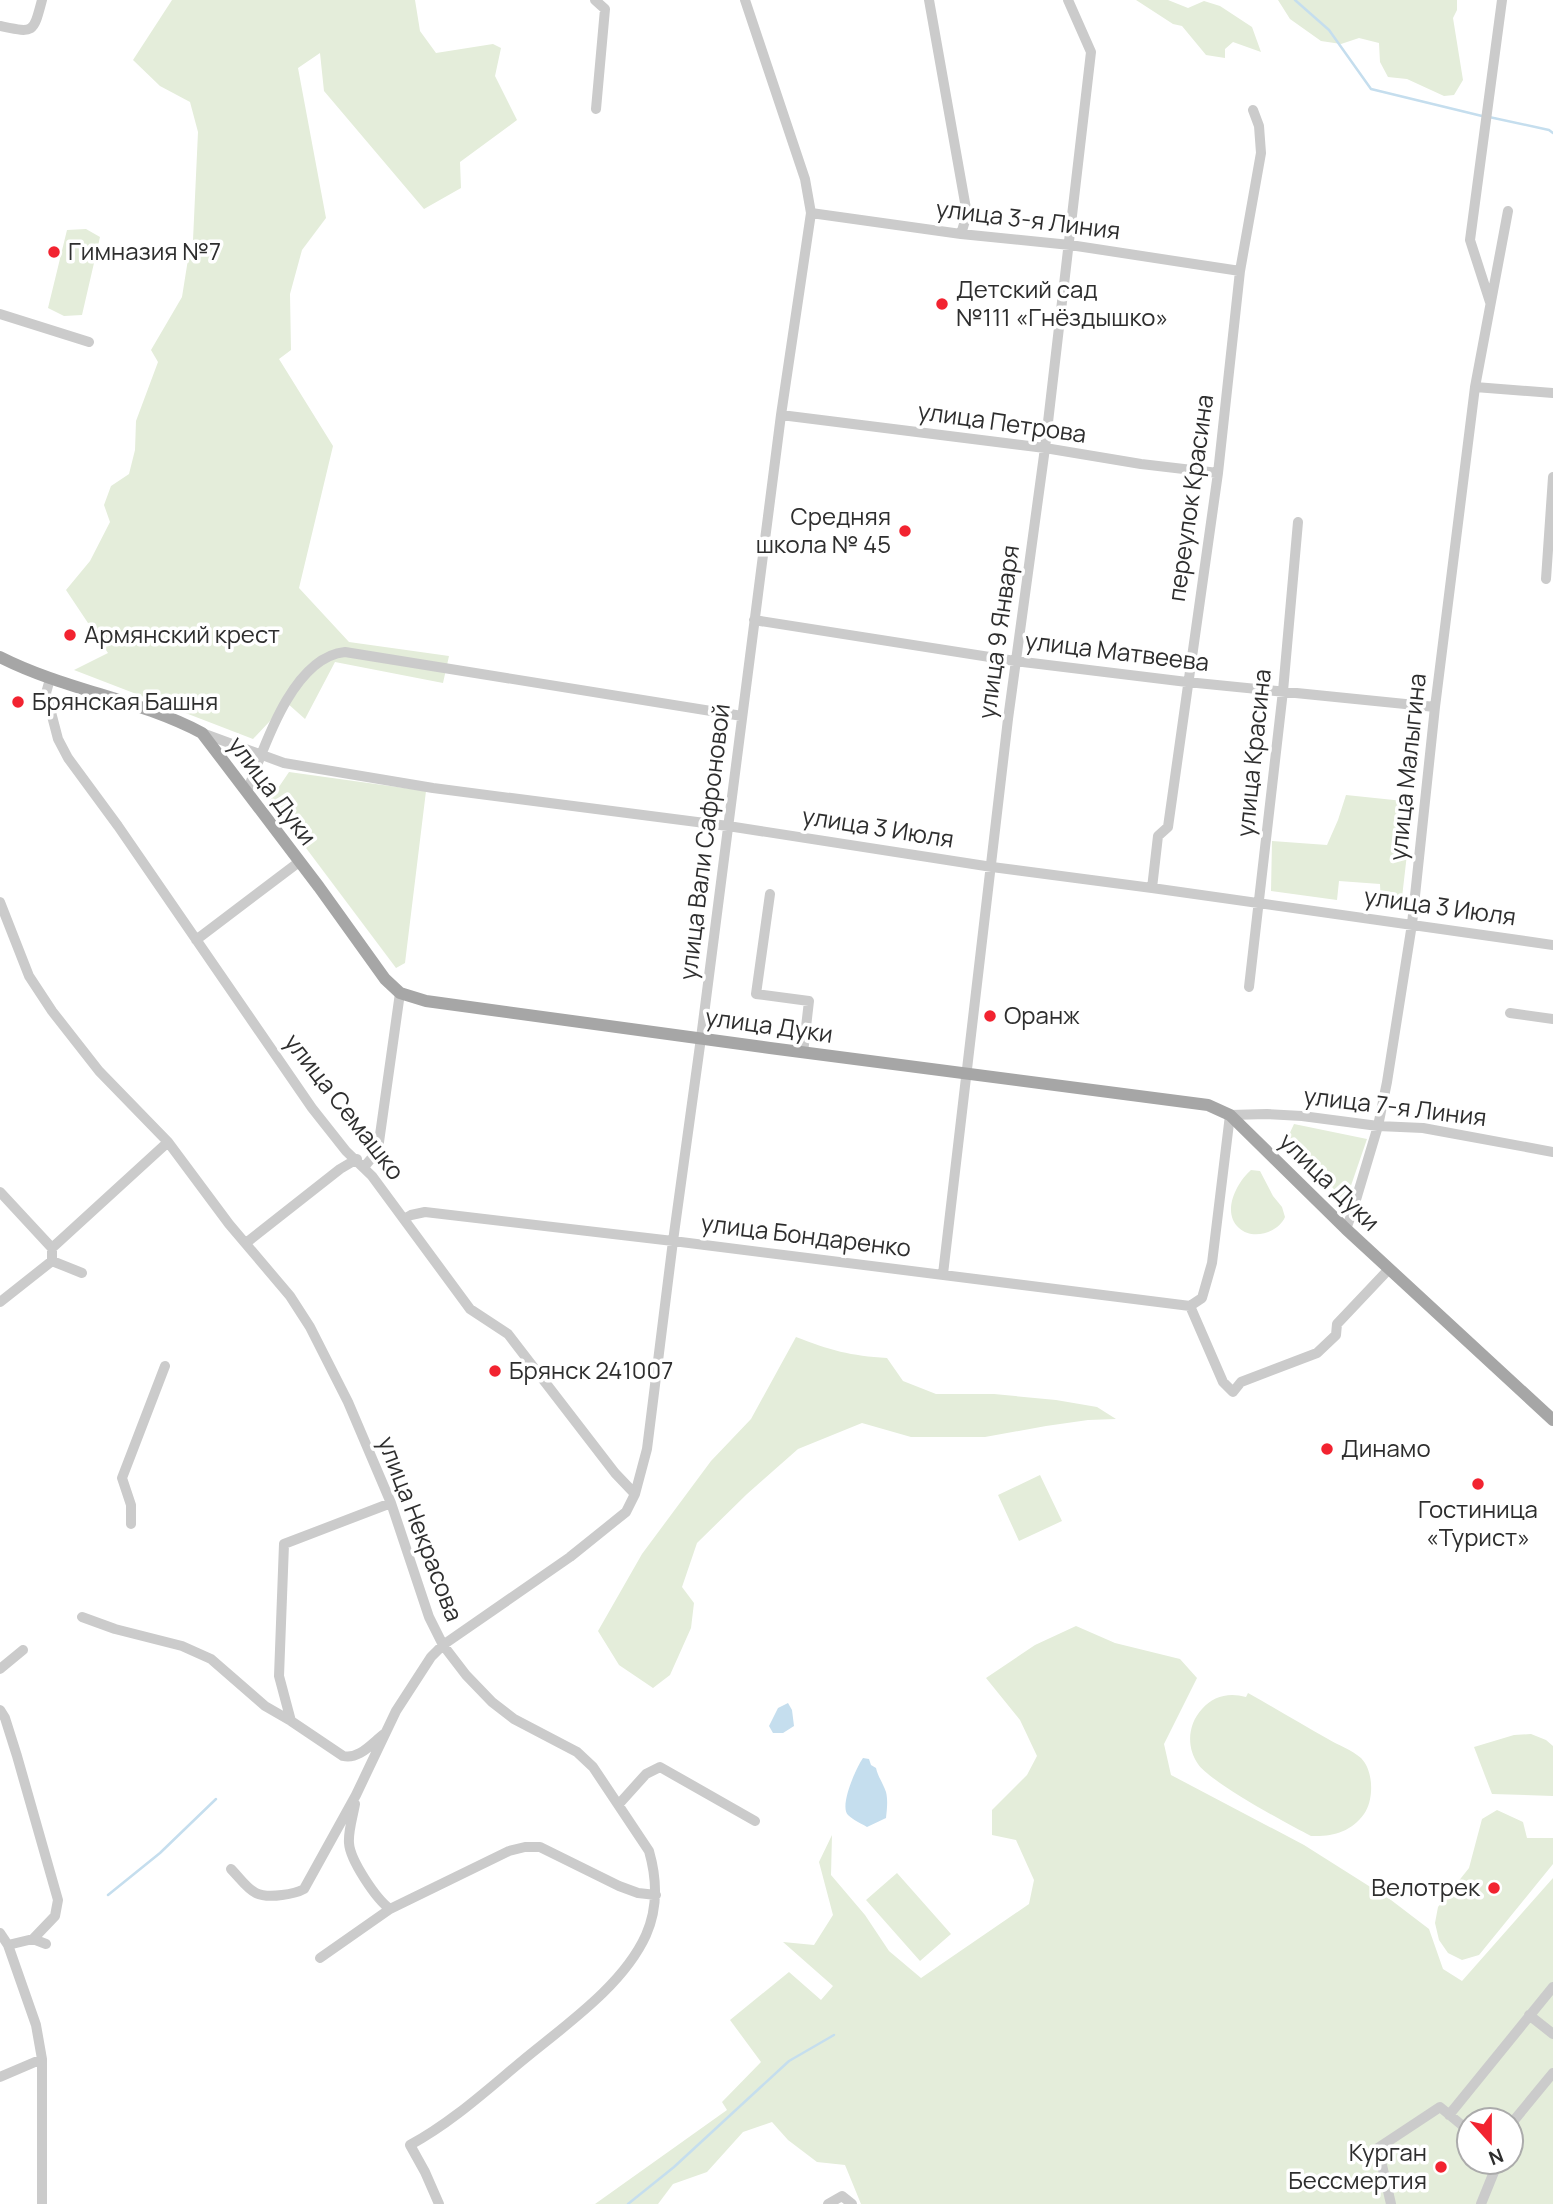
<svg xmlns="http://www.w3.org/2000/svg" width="1553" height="2204" viewBox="0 0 1553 2204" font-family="Manrope,sans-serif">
  <rect width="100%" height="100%" fill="#fff"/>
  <!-- green -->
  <path fill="#e4edda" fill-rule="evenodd" d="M172,0H415L420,31L436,53L493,44L501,48L495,76L517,120L460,162L461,188L424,209L324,91L320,53L298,68L326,218L302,250L290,294L291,350L279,359L333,446L299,588L349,642L449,656L443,683L335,662L305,719L287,703L253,739L74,670L108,653L66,590L90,561L110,522L104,505L111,486L129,474L135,450L136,421L158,362L151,350L182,297L189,253L193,240L198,132L190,102L160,86L133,60Z
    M1136,0H1168L1188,8L1204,1L1220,6L1252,27L1261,52L1233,42L1225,49V58L1206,55L1182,26L1173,24Z
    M1278,0H1457V10L1453,18L1463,80L1454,95L1444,96L1407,79L1388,77L1380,62L1379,43L1359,38L1341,44L1321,41L1290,19Z
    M86,229L100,237L82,315L64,316L48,308L67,230Z
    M289,772L426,791L405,963L396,968L270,800Z
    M1346,795L1413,802L1401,906L1381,905L1380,884L1339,881L1337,900L1271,891L1272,841L1327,845L1338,820Z
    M1294,1124L1367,1139L1345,1203L1324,1177L1287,1139Z
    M1251,1170L1260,1171L1273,1196L1282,1207L1285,1217C1279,1232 1253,1241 1239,1228C1221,1212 1237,1182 1251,1170Z
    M796,1337C829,1350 851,1356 887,1358L903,1381L936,1394H994L1056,1400L1097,1407L1116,1419L1088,1420L1046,1426L985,1437H911L862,1423L798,1449L747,1494L697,1543L682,1587L694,1603L691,1628L670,1675L653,1688L619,1665L598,1631L642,1554L711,1461L751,1419Z
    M1040,1475L1062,1521L1019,1541L998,1495Z
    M1076,1626L1115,1643L1180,1659L1197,1678L1164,1744L1171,1775L1304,1845L1391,1900L1429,1929L1443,1969L1462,1981L1553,1878V2204H861L845,2165L817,2162L788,2140L772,2122L743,2132L707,2172L673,2184L658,2204H595L727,2110L722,2102L761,2062L730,2020L789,1972L821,2000L833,1986L783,1942L814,1945L833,1915L819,1862L832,1835L831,1875L865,1915L889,1951L921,1978L1029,1904L1034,1880L1016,1840L992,1835V1810L1027,1775L1037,1756L1020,1720L986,1678L1035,1645ZM1469,2120H1511V2162H1469Z
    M1248,1693C1275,1708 1301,1724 1328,1739C1338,1745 1352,1750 1361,1758C1374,1771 1374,1800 1364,1814C1351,1832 1332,1837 1311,1836C1289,1825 1210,1782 1198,1764C1186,1747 1188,1724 1202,1709C1213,1696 1229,1692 1246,1697Z
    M1531,1734L1546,1740L1553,1746V1796L1492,1794L1474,1747L1514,1735Z
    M1497,1810L1523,1822L1527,1838H1553V1864L1479,1955L1462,1960L1448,1953L1439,1940L1435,1923L1438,1907L1469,1868L1482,1819Z
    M897,1873L951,1934L920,1961L866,1900Z"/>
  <!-- water -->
  <path fill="#c5deee" d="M788,1703L792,1710L794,1726L783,1733H773L769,1726L778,1708Z
    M863,1758L869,1759L871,1765L876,1768C878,1777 883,1783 886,1792C888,1800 887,1809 886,1818L867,1827C862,1824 853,1820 848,1815C839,1806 856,1768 863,1758Z"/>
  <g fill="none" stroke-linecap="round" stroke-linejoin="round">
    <!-- stream -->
    <path stroke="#c5deee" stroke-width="2.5" d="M1295,0L1329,30L1371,89L1482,116
      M1489,117L1549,130L1553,133
      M108,1895L160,1853L216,1799
      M628,2204L674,2167L789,2061L834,2035"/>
    <!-- minor -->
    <path stroke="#cbcbcb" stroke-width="10" d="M595,0L605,9L596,109
      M929,0L967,214L961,234
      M0,26C34,33 33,34 42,0
      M811,213L961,234L1070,245L1240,271
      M1490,302L1470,240L1502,0
      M0,314L89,342
      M1475,387L1553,393
      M781,415L1045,448L1141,464L1218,473
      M1546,579L1553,477
      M754,620L1015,661L1187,682L1435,707
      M50,679L46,693L58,739L68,758L118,826L312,1108L346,1151L372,1176L470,1309L508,1334L615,1473L635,1494
      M202,733L284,763L433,788L728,826L992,867L1152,888L1553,945
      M247,792C263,750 292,657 345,652L742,716
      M1152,888L1158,836L1168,827L1218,473L1240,271L1261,153L1259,126L1253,110
      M770,894L756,994L809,1001L803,1053
      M0,902L29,976L52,1011L99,1071L168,1142L229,1224L290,1296L310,1327L348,1402L391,1503L429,1617L443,1645L466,1675L492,1702L514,1719L577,1752L593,1767L649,1851C657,1879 658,1908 646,1935C623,1986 564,2026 522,2061C487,2090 451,2123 410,2145L425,2172L439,2204
      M196,940L299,862
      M1249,987L1283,691L1298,522
      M1510,1013L1553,1019
      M364,1167L376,1153L379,1142L400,993
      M0,1192L52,1248V1261L82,1273
      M404,1219L411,1215L425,1212L673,1241L1190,1306L1202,1298L1212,1263L1230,1115L1267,1114L1302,1116L1378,1126L1423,1128L1553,1152
      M1346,1229L1352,1213L1378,1126L1387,1082L1412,924L1435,707L1475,387L1508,211
      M246,1243L340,1169L357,1159
      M52,1248L168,1142
      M943,1274L1008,719L1045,448L1091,52L1068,0
      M0,1302L52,1261
      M1190,1306L1223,1382L1233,1392L1241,1382L1317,1353L1336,1335L1337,1324L1389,1269
      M131,1524V1505L122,1478L165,1366
      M82,1617L115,1629L182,1646L211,1659L265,1706L291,1721L343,1756C359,1760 372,1743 384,1734
      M0,1669L23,1650
      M0,1710L5,1718L17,1756L58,1900L55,1916L33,1939
      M291,1721L279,1676L284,1544L391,1503
      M355,1804C353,1816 348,1831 349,1843C350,1860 376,1899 390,1909
      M619,1804L646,1774L660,1767L755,1821
      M231,1869C250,1889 252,1899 282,1895C291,1894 297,1893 304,1889L356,1795L396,1711L431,1657L443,1645L570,1557L626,1512L635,1494L647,1449L673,1241L701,1038L781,415L811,213L805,179L745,0
      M0,1933L8,1945L36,2025L42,2059V2204
      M8,1945L33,1939L46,1944
      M320,1958L390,1909L509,1851L525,1847H540L619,1886L638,1893L656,1895
      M1529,2015L1553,2034
      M0,2077L42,2059
      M1449,2115L1553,1987
      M1511,2124L1553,2073
      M828,2204L842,2196L852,2204
      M1391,2204L1378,2148L1440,2107L1469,2131
      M1481,2204L1498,2162"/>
    <!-- major -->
    <path stroke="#a6a6a6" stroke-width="12" d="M0,657C65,690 138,699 202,733L319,887L385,979L400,993L426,1001L770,1048L1208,1105L1230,1115L1346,1229L1553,1420"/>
  </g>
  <!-- markers -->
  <g fill="#f22330" stroke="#fff" stroke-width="2.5">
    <circle cx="54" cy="252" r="7"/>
    <circle cx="942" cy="304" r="7"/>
    <circle cx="905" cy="531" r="7"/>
    <circle cx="70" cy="635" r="7"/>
    <circle cx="18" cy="702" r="7"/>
    <circle cx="990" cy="1016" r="7"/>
    <circle cx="495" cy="1371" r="7"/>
    <circle cx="1327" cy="1449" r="7"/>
    <circle cx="1478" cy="1484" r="7"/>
    <circle cx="1494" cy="1888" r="7"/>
    <circle cx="1441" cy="2167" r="7"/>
  </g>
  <g text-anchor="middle" stroke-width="7" stroke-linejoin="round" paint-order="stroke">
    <!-- street labels -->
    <g font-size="24" fill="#2e2e2e" stroke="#fff">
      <text transform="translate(1028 220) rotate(7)" y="8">улица 3-я Линия</text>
      <text transform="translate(1002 423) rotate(8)" y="8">улица Петрова</text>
      <text transform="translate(1191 498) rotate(-82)" y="8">переулок Красина</text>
      <text transform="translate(999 632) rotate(-82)" y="8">улица 9 Января</text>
      <text transform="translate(1117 652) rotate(7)" y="8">улица Матвеева</text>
      <text transform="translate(1254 753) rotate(-84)" y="8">улица Красина</text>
      <text transform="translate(1408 767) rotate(-84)" y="8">улица Малыгина</text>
      <text transform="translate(272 791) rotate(53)" y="8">улица Дуки</text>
      <text transform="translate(878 828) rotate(9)" y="8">улица 3 Июля</text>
      <text transform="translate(705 842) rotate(-83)" y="8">улица Вали Сафроновой</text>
      <text transform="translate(1440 907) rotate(8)" y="8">улица 3 Июля</text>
      <text transform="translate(769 1026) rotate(8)" y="8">улица Дуки</text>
      <text transform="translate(344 1107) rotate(52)" y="8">улица Семашко</text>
      <text transform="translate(1395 1107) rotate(7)" y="8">улица 7-я Линия</text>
      <text transform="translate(1329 1182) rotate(44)" y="8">улица Дуки</text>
      <text transform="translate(806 1236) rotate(7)" y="8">улица Бондаренко</text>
      <text transform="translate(420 1529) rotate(69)" y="8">улица Некрасова</text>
    </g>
    <!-- poi labels -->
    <g font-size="24" fill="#2e2e2e" stroke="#fff" text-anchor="start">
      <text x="68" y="260">Гимназия №7</text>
      <text x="956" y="298">Детский сад<tspan x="956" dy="28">№111 «Гнёздышко»</tspan></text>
      <text x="891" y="525" text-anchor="end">Средняя<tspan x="891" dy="28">школа № 45</tspan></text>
      <text x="84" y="643">Армянский крест</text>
      <text x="32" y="710">Брянская Башня</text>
      <text x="1004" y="1024">Оранж</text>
      <text x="509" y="1379">Брянск 241007</text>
      <text x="1341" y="1457">Динамо</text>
      <text x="1478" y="1518" text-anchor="middle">Гостиница<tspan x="1478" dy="28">«Турист»</tspan></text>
      <text x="1480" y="1896" text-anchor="end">Велотрек</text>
      <text x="1427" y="2161" text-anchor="end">Курган<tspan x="1427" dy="28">Бессмертия</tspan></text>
    </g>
  </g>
  <!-- north arrow -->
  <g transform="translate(1490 2141) rotate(159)"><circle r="33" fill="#ffffff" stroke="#ababab" stroke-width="2"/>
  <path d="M0-5L12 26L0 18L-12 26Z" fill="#f22330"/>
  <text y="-10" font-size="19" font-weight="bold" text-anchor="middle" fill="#2e2e2e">N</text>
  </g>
</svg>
